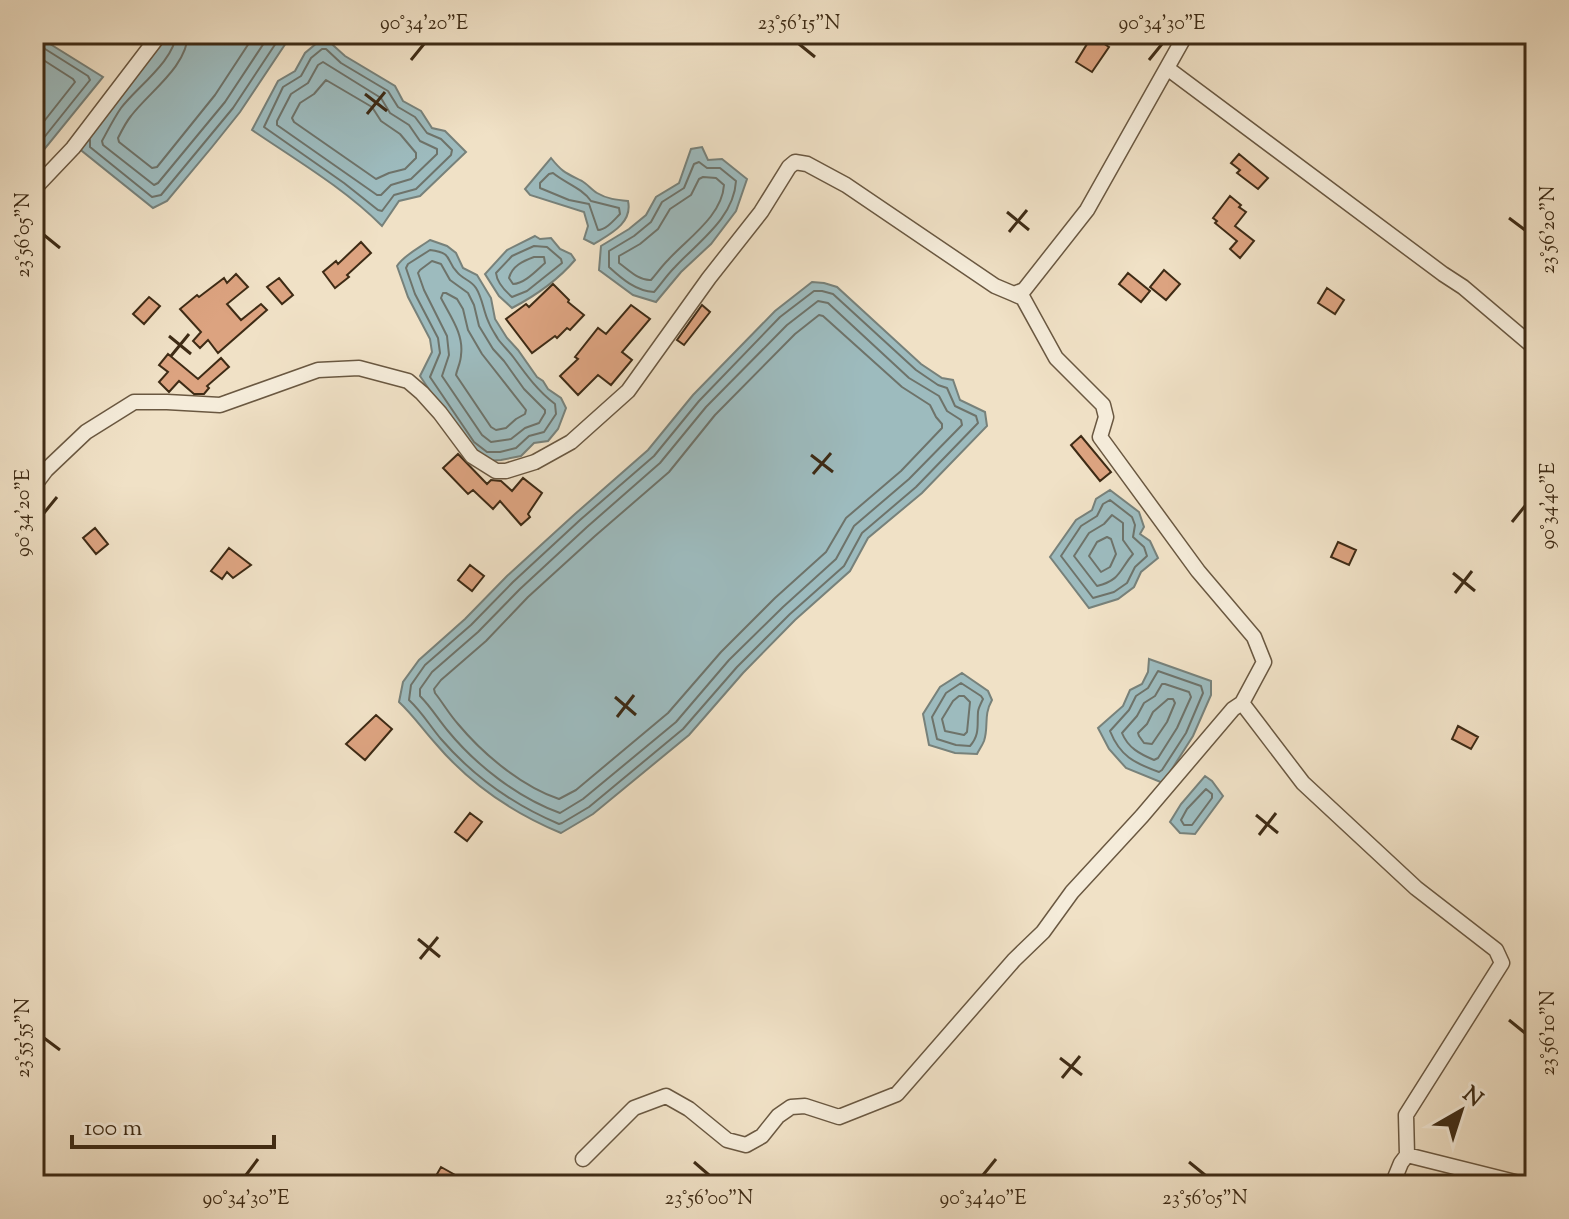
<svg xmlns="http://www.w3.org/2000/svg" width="1569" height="1219" viewBox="0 0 1569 1219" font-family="'Sorts Mill Goudy',serif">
  <rect width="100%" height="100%" fill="#f0e1c6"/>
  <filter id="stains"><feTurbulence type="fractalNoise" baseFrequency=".0025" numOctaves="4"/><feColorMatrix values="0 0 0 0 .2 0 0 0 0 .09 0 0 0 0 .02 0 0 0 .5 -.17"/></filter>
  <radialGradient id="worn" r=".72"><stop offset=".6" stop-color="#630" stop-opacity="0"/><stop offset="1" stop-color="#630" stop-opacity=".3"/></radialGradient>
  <!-- water -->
  <path fill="#9dbbbe" stroke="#77817a" stroke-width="2" d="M34,34L103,77L34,162Z
    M160,34H292L240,112L212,147L167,201L153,208L77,147Z
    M324,37L345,56L395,86L403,101L421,111L432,128L445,131L466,152L420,196L399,201L382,226C344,188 296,160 252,130L278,81L295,71L305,53Z
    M702,147L708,160L722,159L747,179L736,211L711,244L681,272L656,302L633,295L599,270L601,246L629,229L646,215L656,197L679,183L691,149Z
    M551,158C563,173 566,173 582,181C587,184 592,190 597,193C607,199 617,200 628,201C633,223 610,234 594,244L584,239L588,226L584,212L530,195L525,189Z
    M535,236L540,239L551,238L560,249L571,254L575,260C558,280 535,296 512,308L499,296L485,274L507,250Z
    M430,240L447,246L456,253L463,268L477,275L491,298L495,319L507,338L518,350L537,377L543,381L548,389L561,398L566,408L558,429L548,441L534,443L521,456L501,460L485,461L468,448L420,376L432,352L430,339L408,297L397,266C404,255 419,248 430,240Z
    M812,282L824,283L837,287L921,364L942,378L953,380L960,400L985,412L987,426L922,493L868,538L850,571L795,620L743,673L689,735L593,814L561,833C513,813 470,784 436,744C423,730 414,716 399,702L403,682L419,660L465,619L507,576L575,514L648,450L693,395L775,311Z
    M1110,490L1139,512L1144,527L1140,534L1150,541L1158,558L1141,572L1134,587L1118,599L1089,608L1050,557L1076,520L1092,510L1096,499Z
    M1149,659L1211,681V695L1193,736L1163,783L1126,768L1109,749L1098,728L1123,706L1130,690L1142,684L1148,672Z
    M962,673L988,691L992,700C983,716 989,726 984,741C982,746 979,750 977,754L955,753L929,745L923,714L940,687Z
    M1205,776L1212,781L1223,796L1195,834L1180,833L1170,822L1181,804Z"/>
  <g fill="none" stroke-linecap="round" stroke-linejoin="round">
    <!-- shore -->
    <path stroke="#6e736a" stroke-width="2" d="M176,34C175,60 136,88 121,108C114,118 108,130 102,141L103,145L154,185L158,183L225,102L270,34
      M188,34C187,67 149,92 131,116C126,122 122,130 118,138L119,142L152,168L157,167L215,95L255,34
      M34,42L88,76L90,80L34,150
      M322,49H326L341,63L388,91L398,107L415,117L427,133L441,139L452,150L451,155L416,189L394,195L382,211L378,210L344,183L264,127L283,87L301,76L311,58Z
      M34,54L73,79L75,82L34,134
      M323,62L381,98L390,113L409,125L420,141L437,149V154L411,179L391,185L381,195H377L277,125V121L291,94L308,83L318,65Z
      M326,80L372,107L381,121L400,134L416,153V158L405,169L389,173L376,179L294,122L292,118L300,103L314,94Z
      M90,140V147L152,197L161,195L233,108L282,34
      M699,162L707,168H720L736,181C734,218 698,242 675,267C667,275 661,284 654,292C636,291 622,279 609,267V251L634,236L651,222L662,202L684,188L694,164Z
      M553,173C565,183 582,188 591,201L619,208L620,214C614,220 606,230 598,230L589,204L569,200L540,188V183L549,174Z
      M703,177L716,178L724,185C722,216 688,238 668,260C662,266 657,273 651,280C639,281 629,270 619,263V256L640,244L658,229L670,209L691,195L699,179Z
      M534,246L547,247L561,259L562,263L527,291L512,297C505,291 497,283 496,273L512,256Z
      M430,250C454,253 445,260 457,272C462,279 471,280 476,288C483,299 483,311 489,323C491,328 495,334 498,339C503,346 509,351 514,358C527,376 538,391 555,404L556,414L544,432L529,436L516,448L500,452H487L474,442L430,377L440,353L438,338L415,294L406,268L408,264Z
      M534,257H544L545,263C536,271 524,284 513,284L509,278C512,266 523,261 534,257Z
      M432,261L441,264L450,280L468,293L474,305L479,326L493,349L504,361L524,389L545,410V413L539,423L525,428L511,439L491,442L482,435L442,376L449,355L447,336L424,290L418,273L420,270Z
      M814,291H822L833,294L916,370L938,385L947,388L955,406L976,416L978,423L916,487L862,533L844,566L790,614L737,667L683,729L589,807L562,823L559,824C514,805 473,776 441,739C430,726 422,712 409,700L411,685L425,665L471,625L513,582L580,520L654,456L699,401L780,317Z
      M443,293H446L457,299L463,309L468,330L482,354L526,410L525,414L516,419L506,428L496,430L491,427L456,375C457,369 461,362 461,355C464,334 450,316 441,298Z
      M818,301L828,303L909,378L939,396L947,411L961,420L962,425L909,479L854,526L836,559L783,607L729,660L676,722L583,799L560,813C518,798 476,765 448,731C438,719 431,707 420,696V689L432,672L478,632L520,589L587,527L660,463L706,407L787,325Z
      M819,315L823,316L902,387L930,405L936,417L942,424V428L901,471L846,518L826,552L775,598L721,652L668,713L576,790L559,799C521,786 483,754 458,724C449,714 443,703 435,693L434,689L441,680L486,641L528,597L595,536L669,472L715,415L795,334Z
      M1110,500L1132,517L1135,525L1133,537L1144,547L1147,556L1135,567L1127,583L1114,592L1093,598L1061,556L1081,526L1097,516L1103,504Z
      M1112,515L1123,523V540L1133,554C1119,570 1121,580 1097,586L1074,556L1089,533L1104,524Z
      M1107,537L1111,539L1116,554L1110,567L1101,572L1089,556L1097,542Z
      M1158,671L1201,686L1203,693L1186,733L1162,770L1159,772C1134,763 1120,756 1110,731L1129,710L1136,696L1148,688Z
      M961,683L981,696L983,699C982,701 978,710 978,712C977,725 980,735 970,746L956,745L937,739L932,717L946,693Z
      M1162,684H1165L1189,692L1191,697L1177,728L1158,758L1154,760C1140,754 1128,748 1122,733L1137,716L1144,703L1155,696Z
      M959,696H964L970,702L967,732L964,735L945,731L942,719L953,701Z
      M1168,699H1173L1175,703L1167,722L1152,744L1144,743L1139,736L1138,733L1147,724L1153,712Z
      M1206,789L1212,794V798L1192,825H1184L1181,820L1187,809Z"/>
  </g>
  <!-- building -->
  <path fill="#dca380" stroke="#3e2b15" stroke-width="2" d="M1092,36L1109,47L1092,72L1076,62Z
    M1239,154L1268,178L1258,189L1237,173L1240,170L1231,163Z
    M1230,196L1241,205L1239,207L1246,212L1235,226L1254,241L1240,258L1230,249L1237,241L1215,223L1217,221L1213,218Z
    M361,242L371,253L347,275L349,277L335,288L323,272L336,261L338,264Z
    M1164,270L1180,284L1166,300L1150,287Z
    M1128,273L1150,291L1141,302L1119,284Z
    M236,274L248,287L227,304L241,320L261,304L267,310L218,353L208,340L200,348L193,341L201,332L180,309L197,295L199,297L224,278L227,283Z
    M279,278L293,295L282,304L267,287Z
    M553,284L569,300L568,302L584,315L570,330L567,328L557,338L555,336L532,353L506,319L526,304L529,307Z
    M1327,288L1344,300L1335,314L1318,303Z
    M149,297L160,306L144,324L133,314Z
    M631,305L650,319L622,352L632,360L611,385L598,375L578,395L560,376L578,359L575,357L598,328L606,334Z
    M702,305L710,312L684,345L677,340Z
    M168,354L198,379L221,358L229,367L207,386L209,388L204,394H194L179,381L169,392L159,382L168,372L159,365Z
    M1081,436L1111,472L1100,481L1071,445Z
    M458,454L487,484L491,480L501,481L512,491L523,478L542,493L528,514L530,517L521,525L500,501L493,509L473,490L468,494L443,468Z
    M95,528L108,544L96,554L83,538Z
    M1338,542L1356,550L1349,565L1331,557Z
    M229,548L251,565L233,578L227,572L222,579L211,571Z
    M470,565L484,576L472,591L458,580Z
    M376,715L392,729L365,760L346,744Z
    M1458,726L1478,737L1471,749L1452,739Z
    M470,813L482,822L467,841L455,832Z
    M441,1167L473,1185H442L433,1181Z"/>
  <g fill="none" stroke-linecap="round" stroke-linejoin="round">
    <!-- minor casing -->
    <g stroke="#6a5841" stroke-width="17">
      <path id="minor" d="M1167,68L1443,274L1463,287L1535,348
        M34,189L73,148L160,34
        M34,486L46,470L86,432L134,402H167L220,405L318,370L359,368L408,381L422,393L440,413L472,456L496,471H506L535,462L571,442L628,391L709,278L761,212L789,167L795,162L807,164L846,185L995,286L1014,294L1024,290L1087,210L1186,34
        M1242,703L1303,783L1416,888L1496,950L1502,963L1406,1115L1407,1155L1401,1163L1392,1185
        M1407,1155L1527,1185
        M583,1159L634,1108L666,1096L689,1109L727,1140L746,1145L762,1136L778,1116L791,1107L805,1106L839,1117L897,1094L1014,960L1043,932L1072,892L1142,816L1233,709L1242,703L1264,662L1254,637L1198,571L1100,437L1106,417L1103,405L1056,358L1023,298L1014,294"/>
    </g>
    <!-- minor -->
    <use href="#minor" stroke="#f5ecda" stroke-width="14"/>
  </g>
  <!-- ticks -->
  <path fill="none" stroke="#3e2b15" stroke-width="3" d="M799,44L815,57M411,60L424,44M1149,60L1162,44M365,94L387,111M367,114L385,92M1007,212L1029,230M1509,218L1525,230M1009,232L1027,210M44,235L60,248M169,336L191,354M171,356L189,334M811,455L833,472M813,474L831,453M44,513L57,497M1512,522L1525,506M1453,573L1475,591M1455,593L1472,571M615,697L636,715M617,717L634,695M1256,815L1278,833M1259,835L1276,813M418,939L440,957M420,959L438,937M1509,1020L1525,1033M44,1038L60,1050M1060,1058L1082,1075M1062,1078L1080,1056M694,1162L709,1175M1189,1162L1205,1175M246,1175L258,1159M983,1175L996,1159"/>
  <!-- margin -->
  <rect width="1569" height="1219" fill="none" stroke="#f0e1c6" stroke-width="88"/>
  <!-- north arrow -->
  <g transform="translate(1461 1111) rotate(39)" stroke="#f5ecda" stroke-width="6" paint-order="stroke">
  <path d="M0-6L14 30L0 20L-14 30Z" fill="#3e2b15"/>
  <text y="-12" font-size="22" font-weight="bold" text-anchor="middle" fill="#3e2b15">N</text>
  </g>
  <!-- scale -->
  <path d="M72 1135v12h202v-12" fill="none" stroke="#3e2b15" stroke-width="4"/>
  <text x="84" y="1135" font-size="24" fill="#3e2b15" stroke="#f5ecda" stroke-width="6" paint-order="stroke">100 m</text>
  <rect x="44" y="44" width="1481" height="1131" fill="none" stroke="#3e2b15" stroke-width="3"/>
  <g font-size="20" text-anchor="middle" fill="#3e2b15">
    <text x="424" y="29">90°34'20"E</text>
    <text x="799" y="29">23°56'15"N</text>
    <text x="1162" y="29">90°34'30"E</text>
    <text transform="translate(1547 230) rotate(-90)" y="7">23°56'20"N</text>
    <text transform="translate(22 235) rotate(-90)" y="7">23°56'05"N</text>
    <text transform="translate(1547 506) rotate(-90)" y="7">90°34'40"E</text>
    <text transform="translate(22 513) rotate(-90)" y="7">90°34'20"E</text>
    <text transform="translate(1547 1033) rotate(-90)" y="7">23°56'10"N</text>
    <text transform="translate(22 1038) rotate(-90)" y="7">23°55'55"N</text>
    <text x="246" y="1204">90°34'30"E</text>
    <text x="709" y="1204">23°56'00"N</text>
    <text x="983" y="1204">90°34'40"E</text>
    <text x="1205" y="1204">23°56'05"N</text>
  </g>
  <rect width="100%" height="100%" filter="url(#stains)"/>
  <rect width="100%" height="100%" fill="url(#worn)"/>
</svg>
